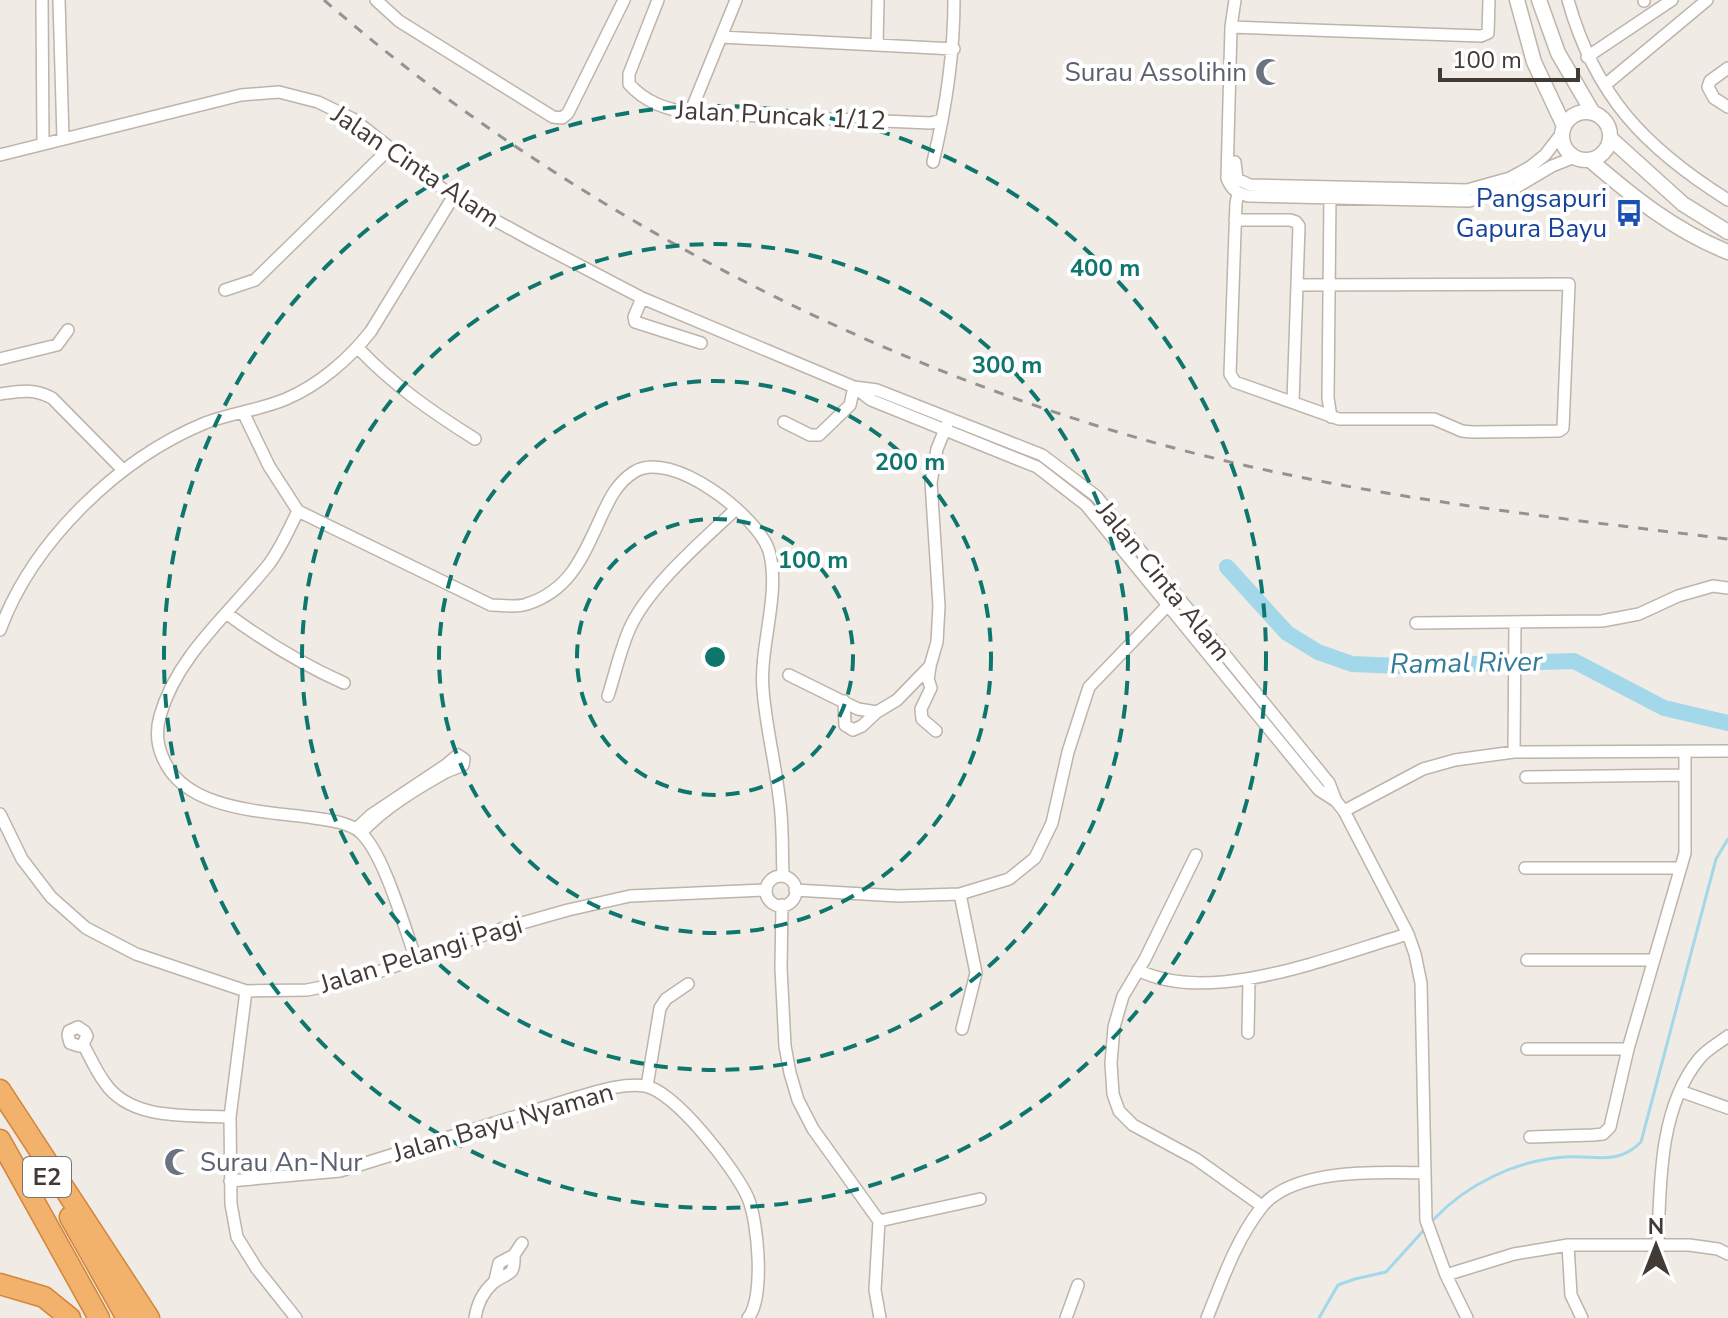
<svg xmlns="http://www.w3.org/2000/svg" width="1728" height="1318" viewBox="0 0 1728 1318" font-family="'Nunito Sans',sans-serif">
  <rect width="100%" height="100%" fill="#f0ebe4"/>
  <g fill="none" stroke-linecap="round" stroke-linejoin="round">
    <!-- stream -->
    <path stroke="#a3d7ea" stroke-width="3" d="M1434,1219C1467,1184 1517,1160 1565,1157C1596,1155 1617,1166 1641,1142L1716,859L1728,839
      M1319,1318L1338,1285L1355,1279L1386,1272L1423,1231"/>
    <!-- river -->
    <path stroke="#a3d7ea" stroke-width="16" d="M1227,567L1287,633L1318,652L1352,664L1400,666L1574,661L1664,708L1728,723"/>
    <!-- minor casing -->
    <g stroke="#beb4aa" stroke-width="14">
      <path id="minor" d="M42,0L43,143
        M59,0L63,139
        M376,0L399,21L553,117L562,118L568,113L624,0
        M658,0L629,74V84C646,103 666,109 690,113L931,123L941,120
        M1235,0L1231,27L1227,178C1231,189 1237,193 1248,196L1469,201L1515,188L1552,166L1575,157
        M1568,0C1595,96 1645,148 1728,200
        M1644,0V1
        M1231,27L1481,36L1488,33L1489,0
        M721,37L954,49
        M877,45L878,0
        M1587,57L1672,0
        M1728,68L1710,81L1708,87L1714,98L1728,107
        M1605,85L1707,0
        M690,113L736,0
        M0,155L241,95L279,92L318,102L353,119L453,197L531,240L642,298L854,387L871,400L1037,467L1086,505L1319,790L1336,801L1344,811L1408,934L1415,954L1421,983L1426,1220L1446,1275L1467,1318
        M933,162C946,108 954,56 954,0
        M1235,162L1237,179L1250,185L1467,190L1510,178L1530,167L1545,155L1562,133
        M1238,193L1236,203L1230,374L1235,382L1339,419H1434L1462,431L1472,432L1559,431L1563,428L1569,284L1297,285
        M1330,195L1328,398L1331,417
        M1235,220H1290L1296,222L1299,226L1293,402
        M225,290L255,280L390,148
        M642,298L634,317L635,322L701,343
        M358,348C393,385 432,412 475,439
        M0,359L57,345L68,330
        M854,387L877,390L1042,455L1096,496L1329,783L1336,801
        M0,394C20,391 34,388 52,398L123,470
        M243,412L269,466L298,511L491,605C502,605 517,608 527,604C571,590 584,554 602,515C610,498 617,483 634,472C671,448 758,516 769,551C781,593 759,647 763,690C766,728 776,766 780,804C783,827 782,852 783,876
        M784,422L810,435H819L850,405L854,387
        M298,511C289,529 281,548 269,564C231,612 177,655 160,716C156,730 157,745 163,758C185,811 265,811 314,818C328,820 348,822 360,832C384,853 404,927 416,959
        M226,613C264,641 301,664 344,683
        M1416,623L1602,621L1639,614L1678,596L1713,586L1728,588
        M0,630C33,541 118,459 205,423C231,413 260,410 286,399C319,385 349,359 371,331L453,197
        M930,667L928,679L931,688L921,709L922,719L936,731
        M789,675L858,709L877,712L897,700L930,666L937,642L939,606L931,482L937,449L948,422
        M608,696C615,674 620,651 629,630C647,588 702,541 736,509
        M844,701L845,725L853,730L862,726L877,712
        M1514,752L1728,751
        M1526,777L1685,775
        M1344,811L1423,769L1455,760L1514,752L1515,622
        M0,814L22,859L51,897L86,928L136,954L246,991L307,990L352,981L501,929L568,910L630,896L766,890
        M356,829L371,815L446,765L458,755L464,759L463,765C458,768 452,769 446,772C416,789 384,808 361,833
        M1196,855L1145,959L1123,996L1114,1027L1111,1063L1113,1094L1119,1111L1133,1125L1196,1159L1262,1206
        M1525,868H1680
        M766 891a15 15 0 1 1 30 0a15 15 0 1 1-30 0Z
        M795,890L898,896L960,894L1009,879L1035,858L1052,823L1068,752L1089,687L1166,607
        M960,894L976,973L962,1029
        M782,905L781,968L785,1046L790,1073L798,1100L813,1129L879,1221L875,1290L880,1318
        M1527,960H1652
        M1138,970C1211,1007 1335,955 1408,934
        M246,991L230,1117L231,1204L237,1237L257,1269L296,1318
        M1248,1033L1249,980
        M83,1044L79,1046L70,1043L68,1035L69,1031L78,1027L85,1032L87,1036L83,1044C90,1057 96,1071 105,1083C131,1121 189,1115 230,1117
        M1527,1049H1628
        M647,1086L660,1008L666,999L688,984
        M1680,1091L1728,1108
        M1530,1137L1593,1135L1603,1134L1610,1127L1628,1049L1685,853V752
        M230,1181L340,1171L578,1097C599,1091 623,1083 645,1086C675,1091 736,1170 748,1198C758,1221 765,1298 748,1318
        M879,1221L980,1199
        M1658,1243C1660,1184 1659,1108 1699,1059C1706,1050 1719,1043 1728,1036
        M1568,1245L1571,1295L1582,1318
        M1446,1275L1514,1254L1568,1245H1689L1718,1249L1728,1254
        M495,1280L499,1263L514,1255L522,1243
        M475,1318C477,1305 483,1292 493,1283C507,1271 515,1279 514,1255
        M1066,1318L1078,1285
        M1207,1318C1222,1281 1236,1240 1261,1208C1292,1168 1378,1172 1423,1173"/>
    </g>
    <!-- tertiary casing -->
    <g stroke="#beb4aa" stroke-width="17">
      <path id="tertiary" d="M1517,0L1534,62L1564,126
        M1539,0L1558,53L1593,113
        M1562 136a24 24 0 1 1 48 0a24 24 0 1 1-48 0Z
        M1610,138L1683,204L1728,232
        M1590,160C1633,197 1675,231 1728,252"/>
    </g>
    <!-- motorway casing -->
    <g stroke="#d1853d" stroke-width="23">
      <path id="motorway" d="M0,1090L149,1318
        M0,1140L99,1318
        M70,1217L127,1318
        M0,1284L44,1297L70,1318"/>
    </g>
    <!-- minor -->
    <use href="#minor" stroke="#fff" stroke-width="11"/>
    <!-- tertiary -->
    <use href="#tertiary" stroke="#fff" stroke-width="14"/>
    <!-- motorway -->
    <use href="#motorway" stroke="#f3b26c" stroke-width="20"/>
    <!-- rail -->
    <path stroke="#939393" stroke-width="3" stroke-dasharray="10 10" stroke-linecap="butt" d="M324,0C554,200 852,357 1145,440C1335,494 1533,515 1728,539"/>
  </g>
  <!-- distance rings -->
  <g fill="none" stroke="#0f766e" stroke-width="4" stroke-dasharray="14 10">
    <circle cx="715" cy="657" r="138"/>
    <circle cx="715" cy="657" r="276"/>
    <circle cx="715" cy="657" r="413"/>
    <circle cx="715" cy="657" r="551"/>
  </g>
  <!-- icons -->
  <defs>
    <g id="mosque-bare" transform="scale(2.16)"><path d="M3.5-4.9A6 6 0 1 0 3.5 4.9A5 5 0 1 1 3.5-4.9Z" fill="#6b7280" stroke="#fff" stroke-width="2.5" paint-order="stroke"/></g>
    <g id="bus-bare" transform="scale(2.16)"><path d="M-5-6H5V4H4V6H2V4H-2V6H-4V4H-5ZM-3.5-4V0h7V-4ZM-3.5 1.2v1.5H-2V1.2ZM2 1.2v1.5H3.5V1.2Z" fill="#1a4fb4" stroke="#fff" stroke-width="2.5" paint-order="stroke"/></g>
  </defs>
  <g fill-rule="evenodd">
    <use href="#mosque-bare" x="1269" y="72"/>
    <use href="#bus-bare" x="1629" y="213"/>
    <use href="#mosque-bare" x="178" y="1162"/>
  </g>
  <g text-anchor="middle" stroke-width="8" stroke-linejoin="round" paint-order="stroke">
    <!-- shield labels -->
    <rect fill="#fff" stroke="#7b7571" stroke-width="2" x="23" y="1157" width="48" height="40" rx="6"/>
    <g font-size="24" font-weight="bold" fill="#423a34">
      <text x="47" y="1185">E2</text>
    </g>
    <!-- worship labels -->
    <g font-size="26" fill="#5b616d" stroke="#fff" text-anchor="end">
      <text x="1247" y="81">Surau Assolihin</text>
      <text x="200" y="1171" text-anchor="start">Surau An-Nur</text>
    </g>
    <!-- street labels -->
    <g font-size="26" fill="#423a34" stroke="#fff">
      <text transform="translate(781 115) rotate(3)" y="9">Jalan Puncak 1/12</text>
      <text transform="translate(416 166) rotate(34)" y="9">Jalan Cinta Alam</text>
      <text transform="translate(1164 581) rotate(51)" y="9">Jalan Cinta Alam</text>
      <text transform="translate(421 954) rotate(-17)" y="9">Jalan Pelangi Pagi</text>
      <text transform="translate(503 1122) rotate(-16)" y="9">Jalan Bayu Nyaman</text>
    </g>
    <!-- transit labels -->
    <g font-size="26" fill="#164399" stroke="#fff" text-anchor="end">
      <text x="1607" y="207">Pangsapuri<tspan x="1607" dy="30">Gapura Bayu</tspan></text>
    </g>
    <!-- water labels -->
    <g font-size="28" font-style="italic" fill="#327b96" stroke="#fff">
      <text transform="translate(1466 662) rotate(-1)" y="10">Ramal River</text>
    </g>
  </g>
  <circle cx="715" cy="657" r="12" fill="#0f766e" stroke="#fff" stroke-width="4"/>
  <g font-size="24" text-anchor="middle" font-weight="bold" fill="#0f766e" stroke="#fff" stroke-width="8" stroke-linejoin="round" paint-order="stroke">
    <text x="1105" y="276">400 m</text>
    <text x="1007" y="373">300 m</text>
    <text x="910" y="470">200 m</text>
    <text x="813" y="568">100 m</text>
  </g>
  <!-- north arrow -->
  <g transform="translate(1656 1246)" stroke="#ffffff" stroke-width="6" paint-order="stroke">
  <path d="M0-6L14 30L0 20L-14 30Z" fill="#423a34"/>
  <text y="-12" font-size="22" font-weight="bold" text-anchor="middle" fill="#423a34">N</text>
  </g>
  <!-- scale -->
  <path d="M1440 68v12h138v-12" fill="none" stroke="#423a34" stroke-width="4"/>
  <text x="1452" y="68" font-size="24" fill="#423a34" stroke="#ffffff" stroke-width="6" paint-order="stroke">100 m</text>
</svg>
